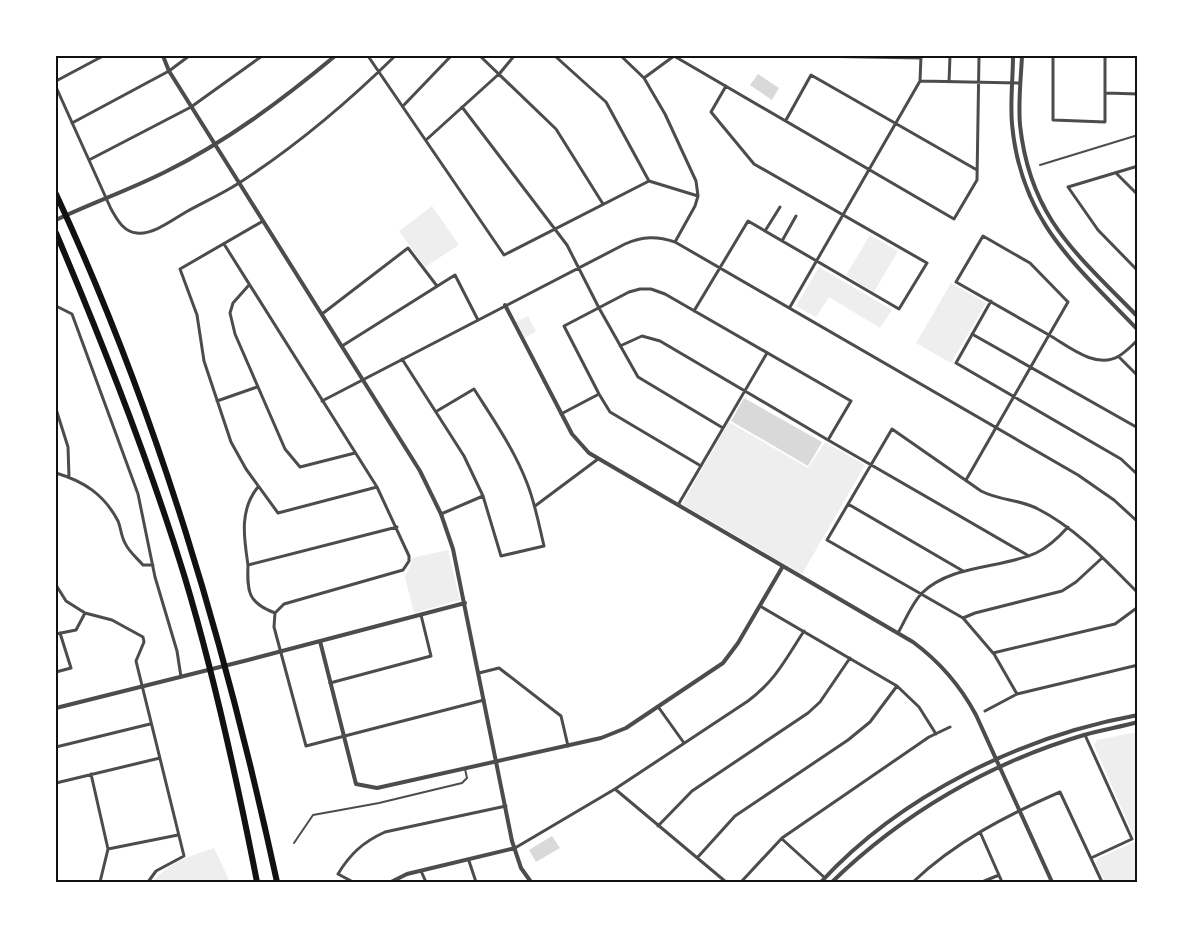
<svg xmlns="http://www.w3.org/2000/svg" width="1193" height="938" viewBox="0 0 1193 938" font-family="'PT Sans Narrow',sans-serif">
  <rect width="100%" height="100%" fill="#fff"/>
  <!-- green -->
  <path fill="#eee" d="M432,206L459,245L425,267L399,231Z
    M870,235L898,251L874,292L846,275Z
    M819,267L892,310L880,328L829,297L816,317L796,306Z
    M951,283L986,303L951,363L916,343Z
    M528,316L536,331L525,338L516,322Z
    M729,422L808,468L825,442L865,465L802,574L682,504Z
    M448,550L460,600L414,613L405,577L410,567L412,558Z
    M1137,732V882H1105L1096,863L1097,859L1136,841L1094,745L1097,740Z
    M214,848L230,882H153C169,862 190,856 214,848Z"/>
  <!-- water -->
  <path fill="#d9d9d9" d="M758,74L779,88L772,100L750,85Z
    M744,398L822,442L808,466L731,421Z
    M552,836L560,848L536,862L529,850Z"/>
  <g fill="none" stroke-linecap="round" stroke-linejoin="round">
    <!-- pedestrian -->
    <path stroke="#4c4c4c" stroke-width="2" d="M1040,165L1138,135
      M294,843L313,815L379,803L462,783L467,778L465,769"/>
    <!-- minor -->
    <path stroke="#4c4c4c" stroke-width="3" d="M368,56L504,255L649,181L698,196L696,181L665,114L644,78L621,56
      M480,56L556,129L603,204
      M555,56L606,102L649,181
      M811,56L921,58
      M1053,56V120L1105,122V56
      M644,78L674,56L954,219L977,180L979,56
      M56,81L103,56
      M920,81L1020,83
      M949,82L950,56
      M56,87L111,209C117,219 123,232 137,233C153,235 172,220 186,212C204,202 222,194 239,183C295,147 347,103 395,56
      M1106,93L1138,94
      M403,106L451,56
      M462,107L567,245L599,308L638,377L723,428
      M786,120L811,75L977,170
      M72,123L169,71L189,56
      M426,140L500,73L514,56
      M89,160L191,107L262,56
      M1138,166L1068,187L1098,230L1138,271
      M1116,173L1138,195
      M263,221L180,269L197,315L204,361L231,442L246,469L278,513L377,487
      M765,231L780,207
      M983,236L1030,263L1068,302L1049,335L956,282Z
      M782,241L796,216
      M675,242L695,206L698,196
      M224,244L377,487L409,556V561L403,570L284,604L275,613L274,627L306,746L484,700
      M249,285L233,303L230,313L235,334L285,449L300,467L355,453
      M991,301L956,363L1121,459L1138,475
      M56,306L72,314L138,494L155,577L177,651L181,677
      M790,307L920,81L921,56
      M694,311L748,221L899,309L927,263L754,164L711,112L726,86
      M322,314L408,248L437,286
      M972,334L1138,428
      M342,346L455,275L478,320
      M620,346L642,336L660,341L828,440L851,401L665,294L651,289H640L629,292L564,326L599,394L610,412L701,466
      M1119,357L1138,376
      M402,359L464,456L483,496L501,556L544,546C539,525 535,503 527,483C514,449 493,419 474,389L437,411
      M217,401L257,387
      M322,401L625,244C643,236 657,236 675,242L1078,475L1114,500L1138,522
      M56,409L68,447L69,477
      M561,414L599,394
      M828,440L1029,556
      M56,473C83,481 104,494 118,521C121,528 121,536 125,543C129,552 137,558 143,565H153
      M966,480L1049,335C1068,346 1096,370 1119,356C1126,352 1132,345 1138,340
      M848,504L963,571
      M678,505L767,353
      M535,506L598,459
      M441,514L483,496
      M248,565C244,538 239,510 258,487
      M56,585L66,601L85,613L112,620L143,637L144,642L136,661L184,856L156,871L148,882
      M1138,593C1107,562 1077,529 1038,509C1020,499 1000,501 981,491L892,429L827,540L963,618L993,653L1115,624L1138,607
      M760,606L897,686L919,707L936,734
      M275,613C248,603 247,592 248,565L397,527
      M963,618L975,613L1062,591L1076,582L1102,558
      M898,633C905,621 912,603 922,593C952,564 1000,569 1036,553C1049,547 1059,537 1068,527
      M56,634L76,630L85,613
      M56,672L71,668L60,633
      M479,673L499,668L561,716L568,746
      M330,683L431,656L421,615
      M1017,694L1138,665
      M659,708L684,743
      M985,711L1017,694L994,654
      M1085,735L1132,839L1091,858
      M56,747L150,724
      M91,774L108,849L100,882
      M56,783L160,758
      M615,789L726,882
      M658,826L692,791L808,713L820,702L850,658
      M980,832L1002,882
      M782,839L825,878
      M515,848L615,789L748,701C776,680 785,660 804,631
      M108,849L178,835
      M697,858L735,816L848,740L870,722L897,686
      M469,861L476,882
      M421,871L426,882
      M353,882L338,874C350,854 363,842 385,832L506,806
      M741,882L782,838L929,737L950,727
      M913,882C955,842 1007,815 1060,792L1102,882
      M982,882L999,875"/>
    <!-- tertiary -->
    <path stroke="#4c4c4c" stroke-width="4" d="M163,56L169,71L420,471L441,514L453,549L512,841L521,868L531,882
      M1013,56C1013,78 1010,102 1012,124C1021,222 1075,264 1138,330
      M1022,56C1021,78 1018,102 1020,125C1030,218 1076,253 1138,317
      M56,220C92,203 129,190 165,172C226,142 282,100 335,56
      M505,305L572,434L589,453L913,642C940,662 960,685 976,715L1052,882
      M320,641L356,784L377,788L601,738L626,728L723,663L738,643L783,566
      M56,708L248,660L465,603
      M391,882L407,874L515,848
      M821,882C901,795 1022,736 1138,715
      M832,882C902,814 989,763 1084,735C1101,730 1120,727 1138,722"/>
    <!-- motorway -->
    <path stroke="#111" stroke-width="6" d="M56,194C158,414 226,646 277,882
      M56,233C104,346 149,460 185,578C215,678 237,780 257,882"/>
  </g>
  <!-- border -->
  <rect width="1193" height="938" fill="none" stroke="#ffffff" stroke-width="114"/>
  <rect x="57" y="57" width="1079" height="824" fill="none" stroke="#111" stroke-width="2"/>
</svg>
